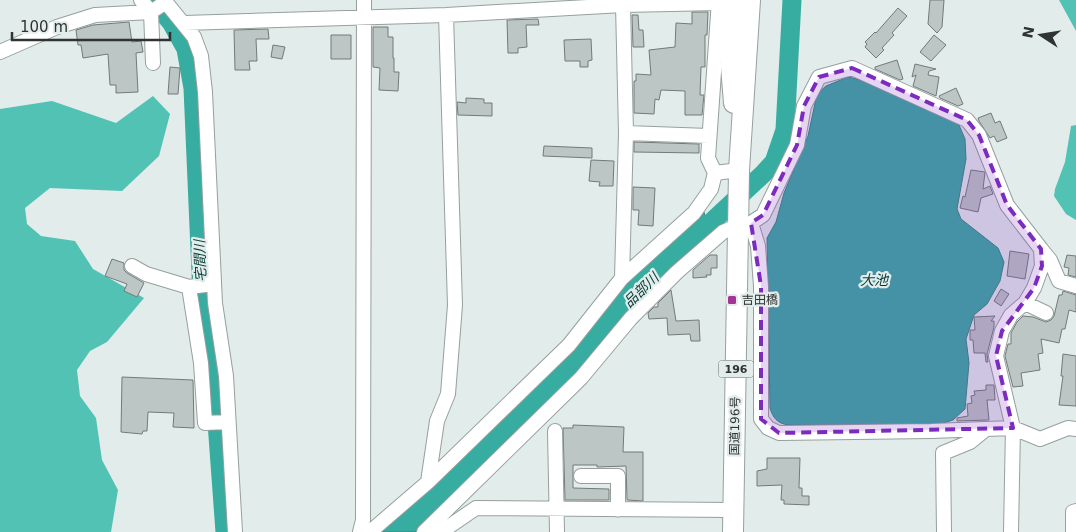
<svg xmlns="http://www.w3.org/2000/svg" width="1076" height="532" viewBox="0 0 1076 532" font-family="'DejaVu Sans','Noto Sans JP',sans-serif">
  <rect width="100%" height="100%" fill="#e2ecea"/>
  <!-- forest -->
  <path fill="#51c2b4" d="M1059,0H1076V31Z
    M153,96L170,114L159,156L122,191L50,188L25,208L27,224L41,236L75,241L93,269L144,298L107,342L90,351L77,370L80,396L96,418L102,460L118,490L111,532H0V109L52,101L116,123Z
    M1076,125V220L1066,214L1054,196L1055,189L1065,162L1071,126Z"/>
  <!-- water -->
  <path fill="#37aca0" stroke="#35887f" d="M848,77L861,80L949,119L959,125L965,139L966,159L957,209L961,219L998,248L1004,262L1000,281L987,304L974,315L966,339L969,363L965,409L953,420L940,424L788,425C777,423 773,418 770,408L767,238L776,222L784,193L808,136L817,94L826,86Z
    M704,212L710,237L447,504L415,532H374L595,319L641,269Z"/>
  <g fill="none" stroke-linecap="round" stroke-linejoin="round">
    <!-- river -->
    <path stroke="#37aca0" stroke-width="19" d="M152,0L171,22L186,49L193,88L202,296L215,395L225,532
      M689,243L763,174L774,162L785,130L792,0"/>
  </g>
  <!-- building -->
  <path fill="#bcc6c4" stroke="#727b79" d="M930,0H944L942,27L937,33L928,24Z
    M898,8L907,16L892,33L894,35L882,48L884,50L876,58L865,47L867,44L865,42L875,32L876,33Z
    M692,12H708L707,35H705V67H701L700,95H704L702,115H685V91L661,90L659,100L655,99L654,114L634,113V81H636V74L651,75L649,50L675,47L676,23L692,24Z
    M632,15H638L639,30H643L644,47H633Z
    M538,19L539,25H526L527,47L518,48V53H508L507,20Z
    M129,22L132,42L141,41L143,52L136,53L138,92L116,93V85H110L108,54L83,58L81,45H78L76,30L93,25Z
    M373,27H388V37H393V58H394V72H399L398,91L379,90L380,68L373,67Z
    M268,29L269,39H256L257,61H249L250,70H235L234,30Z
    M331,35H351V59H331Z
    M934,35L946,45L931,61L920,52Z
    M591,39L592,60L588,61V67H580V61H565L564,40Z
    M273,45L285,47L282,59L271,57Z
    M897,60L903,79L900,80L875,69V67Z
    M915,64L936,69L929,71L928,75L939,77L936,96L913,86L916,75L912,77Z
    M170,67L180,68L178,94H168Z
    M956,88L963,104L958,106L940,98L939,96Z
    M466,98L484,99V103H492V116L458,115L457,102L466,103Z
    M991,113L995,123L1000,121L1007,138L997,142L994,136L990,138L979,121L978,118Z
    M634,142L699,144V153L634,152Z
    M544,146L592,148V158L543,156Z
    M591,160L614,161L613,186H599L600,182L589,181Z
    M971,170L985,172L983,189L990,186L993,194L981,198L978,212L960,208L963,196L965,197Z
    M633,187L655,188L653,226L638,225L639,210H633Z
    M1010,251L1029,254L1025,279L1007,276Z
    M710,255H717V268H711V275H706L707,277L693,278V270Z
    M1067,255L1076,256V277L1068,275L1069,268L1064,267Z
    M112,259L124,263V270L127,273L144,283L137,297L124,291L127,284L105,276Z
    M1001,289L1009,294L1001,306L994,301Z
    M671,290L676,321L699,320L700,341H691L690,334L668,335L667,318L649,319L648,313L654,307H658V303Z
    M1063,291L1076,295V312L1069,310L1065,329H1062L1059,343L1041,339L1043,353L1038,354L1040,370L1021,373L1023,386L1013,387L1005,356L1008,344H1011V333L1017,322L1023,316L1033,317L1046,322L1051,320L1054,316L1059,295H1062Z
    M995,316L991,321H994V327L987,354L988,362H986L985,353H974L973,340H970V330H975L974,317Z
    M1063,354L1076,356V406L1059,405L1063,376H1061Z
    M122,377L193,380L194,428L173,427L174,413L148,412L147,431H143L142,434L121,432Z
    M986,385H994L995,400H987L989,420L957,421V418L968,416L967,404L972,403L971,396L975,395L974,391L986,390Z
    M573,425L624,427L623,452H643V501L627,500L626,466L597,467V465H573V488L609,489V500H565L563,428H573Z
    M767,458H800L799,488H802V496H809V505L784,504V500H781L782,485L757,486V471L767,469Z"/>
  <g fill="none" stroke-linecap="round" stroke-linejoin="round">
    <!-- minor casing -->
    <g stroke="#96a09e" stroke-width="16">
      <path id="minor" d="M141,0L151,12L153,63
        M164,0L194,37L201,56L205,92L215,303L226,376L235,532
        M184,23L446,15L623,5L719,3
        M0,52L57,27L95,15L151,12L166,2
        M626,133L709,136
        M715,173L708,158L719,0
        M751,223L758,246L761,286V419L768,428L779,433L931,431L1013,428L1040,439L1068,428L1076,429
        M1041,249L1050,260L1059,281L1076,286
        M132,266L146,274L189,287L201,363L205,423L228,422
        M622,278L626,133L623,5
        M189,287L214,284
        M1025,303L1046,313
        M555,431L557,532
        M581,476H618V510
        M428,482L437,421L448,394L455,305L446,15
        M360,532L363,520L364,0
        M370,532L428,482L569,345L622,278L694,213L711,189L715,173L739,170
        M424,532L581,378L631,318L677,272L723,232L739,225L751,223L763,215L797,145L804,106L819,77L852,68L967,120L979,135L1007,205L1041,249L1042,266L1034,288L1025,303L1011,315L1002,331L996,356L1013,428L1011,532
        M441,532L476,508L733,510
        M944,532L943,453L970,442L986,429
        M1073,532V512L1076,511"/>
    </g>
    <!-- highway casing -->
    <g stroke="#96a09e" stroke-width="22">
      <path id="highway" d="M734,103L731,66L735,0
        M733,532L739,170L750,0"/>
    </g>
    <!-- minor -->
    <use href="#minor" stroke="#fff" stroke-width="14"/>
    <!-- highway -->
    <use href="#highway" stroke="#fff" stroke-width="20"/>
  </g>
  <!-- marked area -->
  <path fill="#7b2cbf" fill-opacity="0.2" stroke="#7b2cbf" stroke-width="4" stroke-dasharray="10 6" stroke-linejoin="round" d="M852,68L967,120L979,135L1007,205L1041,249L1042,266L1034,288L1002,331L996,356L1013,428L779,433L761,419V286L751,223L763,215L797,145L804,106L819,77Z"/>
  <!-- markers -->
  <rect fill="#a43592" stroke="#e2ecea" stroke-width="2" x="727" y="295" width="10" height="10" rx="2.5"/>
  <g text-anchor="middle" stroke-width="4.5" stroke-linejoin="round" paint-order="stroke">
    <!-- shield labels -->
    <rect fill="#e2ecea" stroke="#656a69" stroke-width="1" x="718.5" y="360.5" width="35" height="17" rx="4"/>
    <g font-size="11" font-weight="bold" fill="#2f3332">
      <text x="736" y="373">196</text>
    </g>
    <!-- poi labels -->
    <g font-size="12" fill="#2f3332" stroke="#e2ecea" text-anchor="start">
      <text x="742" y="304">吉田橋</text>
    </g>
    <!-- street labels -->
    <g font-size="12" fill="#2f3332" stroke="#e2ecea">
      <text transform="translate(735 426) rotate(-89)" y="4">国道196号</text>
    </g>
    <!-- water labels -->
    <g font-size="14" font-style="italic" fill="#063c37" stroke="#e2ecea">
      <text transform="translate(200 261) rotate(-92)" y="5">宅間川</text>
      <text x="874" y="285">大池</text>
      <text transform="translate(641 290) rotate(-44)" y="5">品部川</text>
    </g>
  </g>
  <!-- north arrow -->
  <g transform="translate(1041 35) rotate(282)" stroke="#e2ecea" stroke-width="4" paint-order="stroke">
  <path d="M0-4L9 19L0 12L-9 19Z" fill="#2f3332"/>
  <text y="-8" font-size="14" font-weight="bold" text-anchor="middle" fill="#2f3332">N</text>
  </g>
  <!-- scale -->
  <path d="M12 32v8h158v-8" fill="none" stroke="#2f3332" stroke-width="2.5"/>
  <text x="20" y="32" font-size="15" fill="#2f3332" stroke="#e2ecea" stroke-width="4" paint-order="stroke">100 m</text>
</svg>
